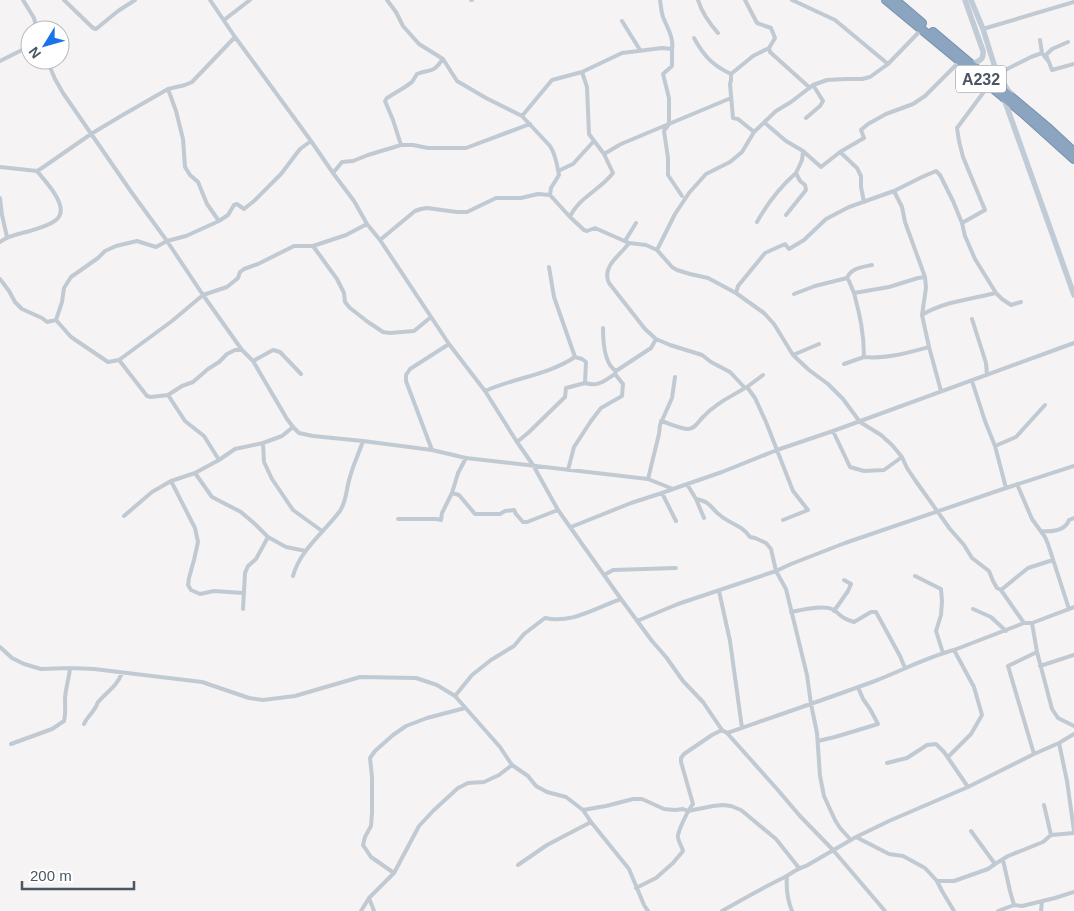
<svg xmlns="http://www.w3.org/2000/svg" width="1074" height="911" viewBox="0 0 1074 911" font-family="Arial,sans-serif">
  <rect width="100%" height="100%" fill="#f5f3f3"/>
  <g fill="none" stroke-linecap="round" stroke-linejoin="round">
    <!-- highway casing -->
    <g stroke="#7690ad" stroke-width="10">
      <path id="highway" d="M886,0L1024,114L1074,159
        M895,0L922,23
        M933,32L985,76
        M998,86L1047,127L1074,152"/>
    </g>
    <!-- street -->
    <path stroke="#c1cad2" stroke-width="4" d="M23,0L34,18L37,30
      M64,0L93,28L96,29L118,11L135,0
      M210,0L235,37L295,119L311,141L333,173L354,201L367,224L380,240L449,344L485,391L517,442L533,465L558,510L621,599L652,641L666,657L683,681L703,702L722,730L727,733L777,789L800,816L833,850L885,911
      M387,0L396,12L403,26L419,44L443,59L457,81L486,98L522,116L550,146C556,155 557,165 559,175L551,188L550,195L570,217
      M471,0H472
      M698,0C702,13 709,23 718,33
      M745,0L757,23L771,28L775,38L769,48
      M792,0L835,20L888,64
      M224,20L250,0
      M622,21L640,50
      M983,29L1074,2
      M694,38C704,56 712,65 731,74
      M1040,40L1042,53
      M672,49V66L663,74L669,98V124L664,131L668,158V175L682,196
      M47,60L55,79L63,93L132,193L167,241L203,295L242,350L253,361L287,419L293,427L299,433L313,436L363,441L432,450L466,458L648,479L673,489
      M1048,60L1046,55L1052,49L1068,42
      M0,61L30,46
      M582,72L587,87L589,134L604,154
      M997,74L1031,57L1042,53L1049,62L1052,70L1074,64
      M168,89L176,111L183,139L185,167L190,175L198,182L207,204L219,221
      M522,116L552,80L582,72L622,53L662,48L672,49C674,38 667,27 663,17C661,11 661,6 660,0
      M806,118L820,106L823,101L813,85
      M765,123L786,141L803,151L821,167L840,152L864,138L861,130L868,124L886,114L913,104L925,96L960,61
      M754,132L738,119L733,118L730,84L731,80V74L753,56L769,48L770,52L810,88
      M401,145L393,120L385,101L387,98L405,87L412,82L417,74C432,68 431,75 443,59
      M840,152L857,168L861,176V187L864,202
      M0,167L37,171L42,168L91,134L121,116L168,89L185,85L192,82L235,37
      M558,171L573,164L594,141
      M333,173L342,162L353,161L368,155L401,145H413L428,148H466L530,124
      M894,191L902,207L905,222L925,277
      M0,198L2,215L7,237
      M786,215L806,190L805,185L800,181L796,173L802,160L803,151
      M757,222C767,204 780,187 796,173
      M962,223L985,210L963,157L959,141L957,128L989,85
      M380,240L415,211L421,209L427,208L457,212H467L496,198H521L538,194L550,195
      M625,241L636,223
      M0,242C9,235 19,234 30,231C38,228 53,225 58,218C69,205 44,180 37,171
      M629,243L595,228L587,231L584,230L570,217C578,198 600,190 613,173L604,154L621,144L731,98
      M313,246L337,279L344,293L345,302L350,308L368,322L383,332L390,333L414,331L431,317
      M657,250L675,214L689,193L706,174L730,162L742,152L754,132L776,111L791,102L813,85L827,80L845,79H862L870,77L888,64L921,30
      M872,265C862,267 851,268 847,278L849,281L854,293L889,287L918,278L925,277L926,288L922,315L929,347L941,391
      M0,279L9,291L15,302L22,309L42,318L47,322L56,320L71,337L108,362L119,360L147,396L151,397L168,395L185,421L204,436L219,460
      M736,293L738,286L765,253L785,244L789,249L804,240L826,219L849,207L894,191L922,177L936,171L940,175L953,201L962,223L965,236L975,259L996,293L1002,299L1011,305L1021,302
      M854,293C860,316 864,333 864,357C886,359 907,353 929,347
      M794,294L815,286L847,278
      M922,315C942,302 972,299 996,293
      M972,319L986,363L987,375
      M56,320L62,302L64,288L71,277L98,258L105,251L116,246L137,241L156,247L167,241L186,236L219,221L228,215L234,205L237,204L244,209L254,201L281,174L300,149L311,141
      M603,328C603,341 604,364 616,371
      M793,355L819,344
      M575,357L582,359L586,362L585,383C598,387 604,381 615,374
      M119,360L172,321L203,295L227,287L238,278L240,272L244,269L258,264L294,246H313L346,235L367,224
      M253,361L273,350L280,352L301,374
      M844,364L864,357
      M972,381L985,421L995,446L1006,488
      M747,387L763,375
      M485,391C514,378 548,375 575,357L554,297L549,267
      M168,395L182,386L193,382L208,369L219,362L227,354L235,350H242
      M661,421C668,423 681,429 688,429C695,429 698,422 703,417C715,404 730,397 745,388
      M833,431L850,467L864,471L884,470L902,457
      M517,442L528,433L565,397L566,388L585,383
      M263,443L264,462L272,479L293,510L322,531
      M995,446L1016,437L1045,405
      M432,450L406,381V375L410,369L449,344
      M568,470L574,447L591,421L601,408L622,396L623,384L615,374L616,371L651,348L656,339
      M195,473L212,497L241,512L256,525L268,537L286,547L306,551
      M648,479L659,434L660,425L672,398L675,377
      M171,481L195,528L198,542L194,560L189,578L188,585L191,590L200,594L214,591L243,593
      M687,484L696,499L704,518
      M1017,484L1032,519L1045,537L1048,544L1069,609
      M452,493L459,495L475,514H500L505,511L514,510L516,514L523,522H527L558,510
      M662,493L676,521
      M696,499C712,502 710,508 721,516C732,525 742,525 750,537L755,538L766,543L771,549L776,571L786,589L807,675L811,704L817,733L820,776L824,796L835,820L840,828L851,840
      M124,516L152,492L171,481L195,473L219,460L235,449L263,443L282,436L293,427
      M398,519H436L441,520L442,513L452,493L458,473L466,458
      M783,520L808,510L793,491L766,422L755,398L747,387L745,388L730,372L711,362L702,355L670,345L656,339L645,329L609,283C601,266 621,255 629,243L646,245L657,250L672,267L677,270L690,274L708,278L736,293L764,313L774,324L793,355L809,370L828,384L843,399L860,422L881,435L892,445L902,457L907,468L915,480L950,529L964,545L972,558L989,571L993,581L997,588L1001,590L1024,623
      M571,527L631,503L662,493L673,489L722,472L777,450L833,431L1074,343
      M1041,531C1052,532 1065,531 1069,520L1074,518
      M604,575L613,570L676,568
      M293,576C300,550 324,532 340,511C347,500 346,489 350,477C353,465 359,453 363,441
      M915,576L941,589L942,601L941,615L936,631L943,653
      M1001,590L1028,568L1053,560
      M719,591L730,641L742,728
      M243,609L245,573L248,566L256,559L268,537
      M973,609L991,617L1006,631
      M834,611L848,591L851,584L844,580
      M791,612C801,610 825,604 834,610C842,617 844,619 854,622L871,612H876L900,656L905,668
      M637,621L678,604L776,571L791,564L845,543L1006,488L1074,466
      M1032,623L1037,652L1052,709L1058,718L1074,726
      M0,647L12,658L24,664L41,669L70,668L94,669L202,682L249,698L263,700L295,696L360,677L416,678L437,685L455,696L500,747L512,765L528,776L536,786L547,792L566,797L583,810L591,822L629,869L644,905L648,911
      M1040,666L1074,655
      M455,696L472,675L491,660L514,646L524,634L545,618C572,624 595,608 621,599
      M84,724C87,717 92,714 95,708C98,704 96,704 99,701C108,691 117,686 122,673
      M727,733C776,716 826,699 875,681C901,671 927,657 954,650L1024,623H1032L1074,607
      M818,741L835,737L878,724L870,709L863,699L858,687
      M1059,743L1067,781L1074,831
      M11,744L52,729L64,721C66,713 65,708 65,700C65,690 69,679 70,668
      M1034,754L1008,666L1037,652
      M948,757L971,734L982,715L974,687L954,650
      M887,763L907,758L927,745L936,744L944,752L968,787
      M1044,805L1051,835
      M583,810L606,806L633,799H642L664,809L675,810L683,809L688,811L713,806L723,805L731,806L741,810L776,839L799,868
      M971,831L995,864
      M856,837L889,854L903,856L925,868L937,881L942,891L954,911
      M1003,860L1010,891L1014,905
      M518,865L547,845L591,822
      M394,873L371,857L363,845L365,837L371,826L372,813V777L370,758L375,751L393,735L406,726L427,718L465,708
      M787,876C786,888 787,899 792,911
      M937,881H954L988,869L995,864L1008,856L1043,842L1051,835L1074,833
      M636,888L656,878L673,863L683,851C682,846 677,840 678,835C680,827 688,810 693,804L681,762V758L684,754L712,735L722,730
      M369,898L374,911
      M361,911L369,898L394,873L419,826L434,810L458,788L468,783L484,782L499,775L512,765
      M722,911C743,899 764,887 785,877C792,873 798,868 806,866L856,837L889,821L968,787L1034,754L1059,743L1074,734
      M998,911L1014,905L1022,906L1055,898L1074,892
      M1041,911L1042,901"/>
    <!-- secondary -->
    <path stroke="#c1cbd6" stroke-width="5.5" d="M965,0L983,51C984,60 979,61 972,64
      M971,0L983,29L997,74L1010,93
      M1003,96L1074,295"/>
    <!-- highway -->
    <use href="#highway" stroke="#8ba5c1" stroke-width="8"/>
  </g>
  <g text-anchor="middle" stroke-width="4" stroke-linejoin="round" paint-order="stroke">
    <!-- shield labels -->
    <rect fill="#fff" stroke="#808990" stroke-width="1" x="956" y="65.5" width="50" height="27" rx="4"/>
    <g font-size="16" font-weight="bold" fill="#4a5661">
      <text x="981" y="85">A232</text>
    </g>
  </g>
  <!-- north arrow -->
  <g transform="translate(45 45) rotate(233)"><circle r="24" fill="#ffffff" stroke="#b7bbc0"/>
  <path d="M0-4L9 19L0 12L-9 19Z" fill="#1a73e8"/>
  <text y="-8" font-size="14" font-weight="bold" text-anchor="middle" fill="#4a5661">N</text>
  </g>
  <!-- scale -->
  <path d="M22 881v8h112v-8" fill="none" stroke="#4a5661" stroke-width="2.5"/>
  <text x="30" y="881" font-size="15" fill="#4a5661" stroke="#ffffff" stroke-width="4" paint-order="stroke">200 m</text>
</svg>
